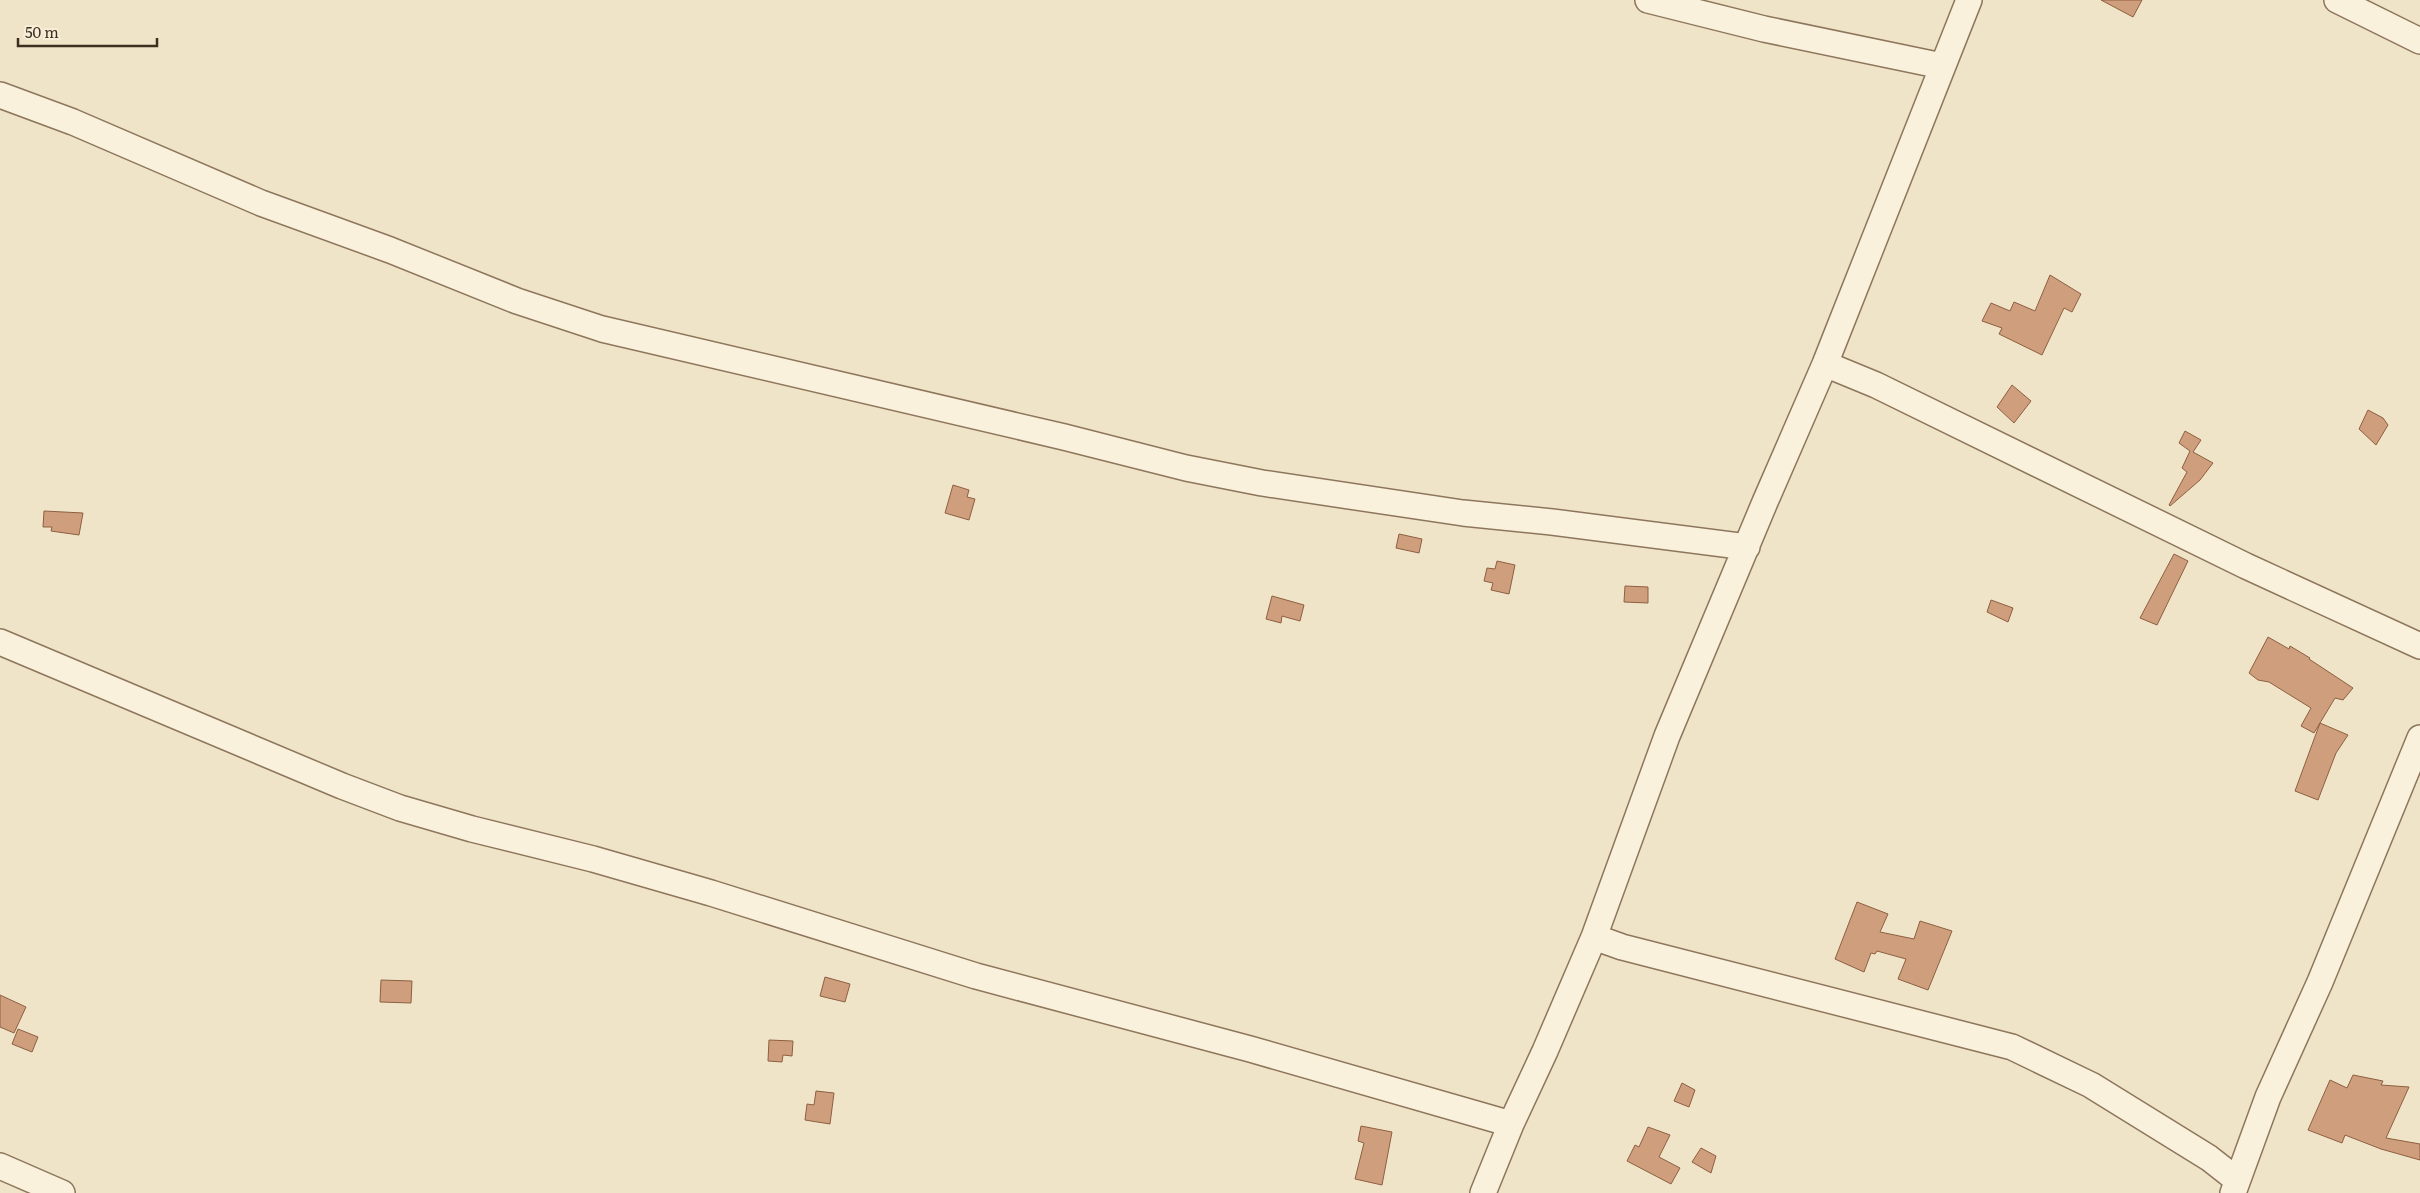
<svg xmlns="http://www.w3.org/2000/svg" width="2420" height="1193" viewBox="0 0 2420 1193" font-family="Literata,serif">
  <rect width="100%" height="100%" fill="#f0e4c8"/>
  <!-- building -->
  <path fill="#cf9f7d" stroke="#8d5f41" d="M2101,0H2142L2133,17Z
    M2050,275L2081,294L2072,312L2064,308L2042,355L1999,334L2002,328L1982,321L1991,303L2010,311L2014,302L2035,311Z
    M2012,385L2031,401L2014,423L1997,407Z
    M2368,410L2383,418L2388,425L2376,445L2359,429Z
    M2185,431L2201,440L2193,452L2213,463L2200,480L2170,506L2169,505L2187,472L2182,468L2190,451L2179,443Z
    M953,485L969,490L967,497L975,499L969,520L945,513Z
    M44,511L83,513L79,535L51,531L52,527H43Z
    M1399,534L1422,539L1419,553L1396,548Z
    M2174,554L2188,561L2157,625L2140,618Z
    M1497,561L1515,565L1509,594L1491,590L1493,583L1484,581L1487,568L1495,569Z
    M1625,586L1648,587V603L1624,602Z
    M1272,596L1304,605L1300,621L1282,616L1281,623L1266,619Z
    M1991,600L2013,608L2008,622L1987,612Z
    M2268,637L2289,649L2290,646L2310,658L2309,659L2353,688L2343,700L2335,698L2314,733L2301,726L2311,708L2269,682L2258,680L2249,673Z
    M2320,723L2348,735L2336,753L2318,800L2295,791Z
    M1857,902L1888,914L1880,932L1914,939L1920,921L1952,931L1928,990L1898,979L1906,959L1877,951L1875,954L1871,953L1864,972L1835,959Z
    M825,977L850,984L845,1002L820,996Z
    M381,980L412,981L411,1003L380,1002Z
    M0,995L26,1007L14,1033L0,1027Z
    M18,1029L38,1037L32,1052L12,1044Z
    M769,1040L793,1041L792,1056L783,1055L782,1062L768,1061Z
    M2353,1075L2383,1081L2381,1085L2409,1087L2386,1138L2420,1144V1160L2381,1149L2345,1135L2342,1143L2308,1130L2330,1080L2347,1088Z
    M1682,1083L1695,1090L1689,1107L1674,1101Z
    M816,1091L834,1093L830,1124L805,1120L807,1104L814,1105Z
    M1361,1126L1392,1132L1382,1185L1355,1179L1364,1143L1358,1141Z
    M1648,1127L1670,1135L1659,1157L1680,1168L1671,1184L1627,1161L1635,1145L1639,1147Z
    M1701,1148L1716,1156L1711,1173L1692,1162Z"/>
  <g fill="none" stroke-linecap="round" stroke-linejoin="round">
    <!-- minor casing -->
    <g stroke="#8d765c" stroke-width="28">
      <path id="minor" d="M1648,0L1764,29L1942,66
        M2337,0L2420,41
        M0,95L73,122L261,203L390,250L517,301L602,329L1064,437L1186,468L1262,483L1463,513L1552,522L1747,547
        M1825,364L1876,385L2246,566L2420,646
        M0,642L342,786L400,808L472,829L593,859L711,893L976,976L1250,1049L1511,1124
        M1594,937L1622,947L2012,1047L2091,1085L2209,1158L2237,1180
        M0,1166L62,1193
        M1483,1193L1511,1124L1545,1051L1594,937L1667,736L1765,502L1825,364L1969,0
        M2233,1193L2268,1097L2320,982L2420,738"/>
    </g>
    <!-- minor -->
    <use href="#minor" stroke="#faf1dc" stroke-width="25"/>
  </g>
  <!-- scale -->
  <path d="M18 38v8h139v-8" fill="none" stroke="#3d2e20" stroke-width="2.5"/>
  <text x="25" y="38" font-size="15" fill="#3d2e20" stroke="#f7eed8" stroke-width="4" paint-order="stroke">50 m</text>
</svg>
